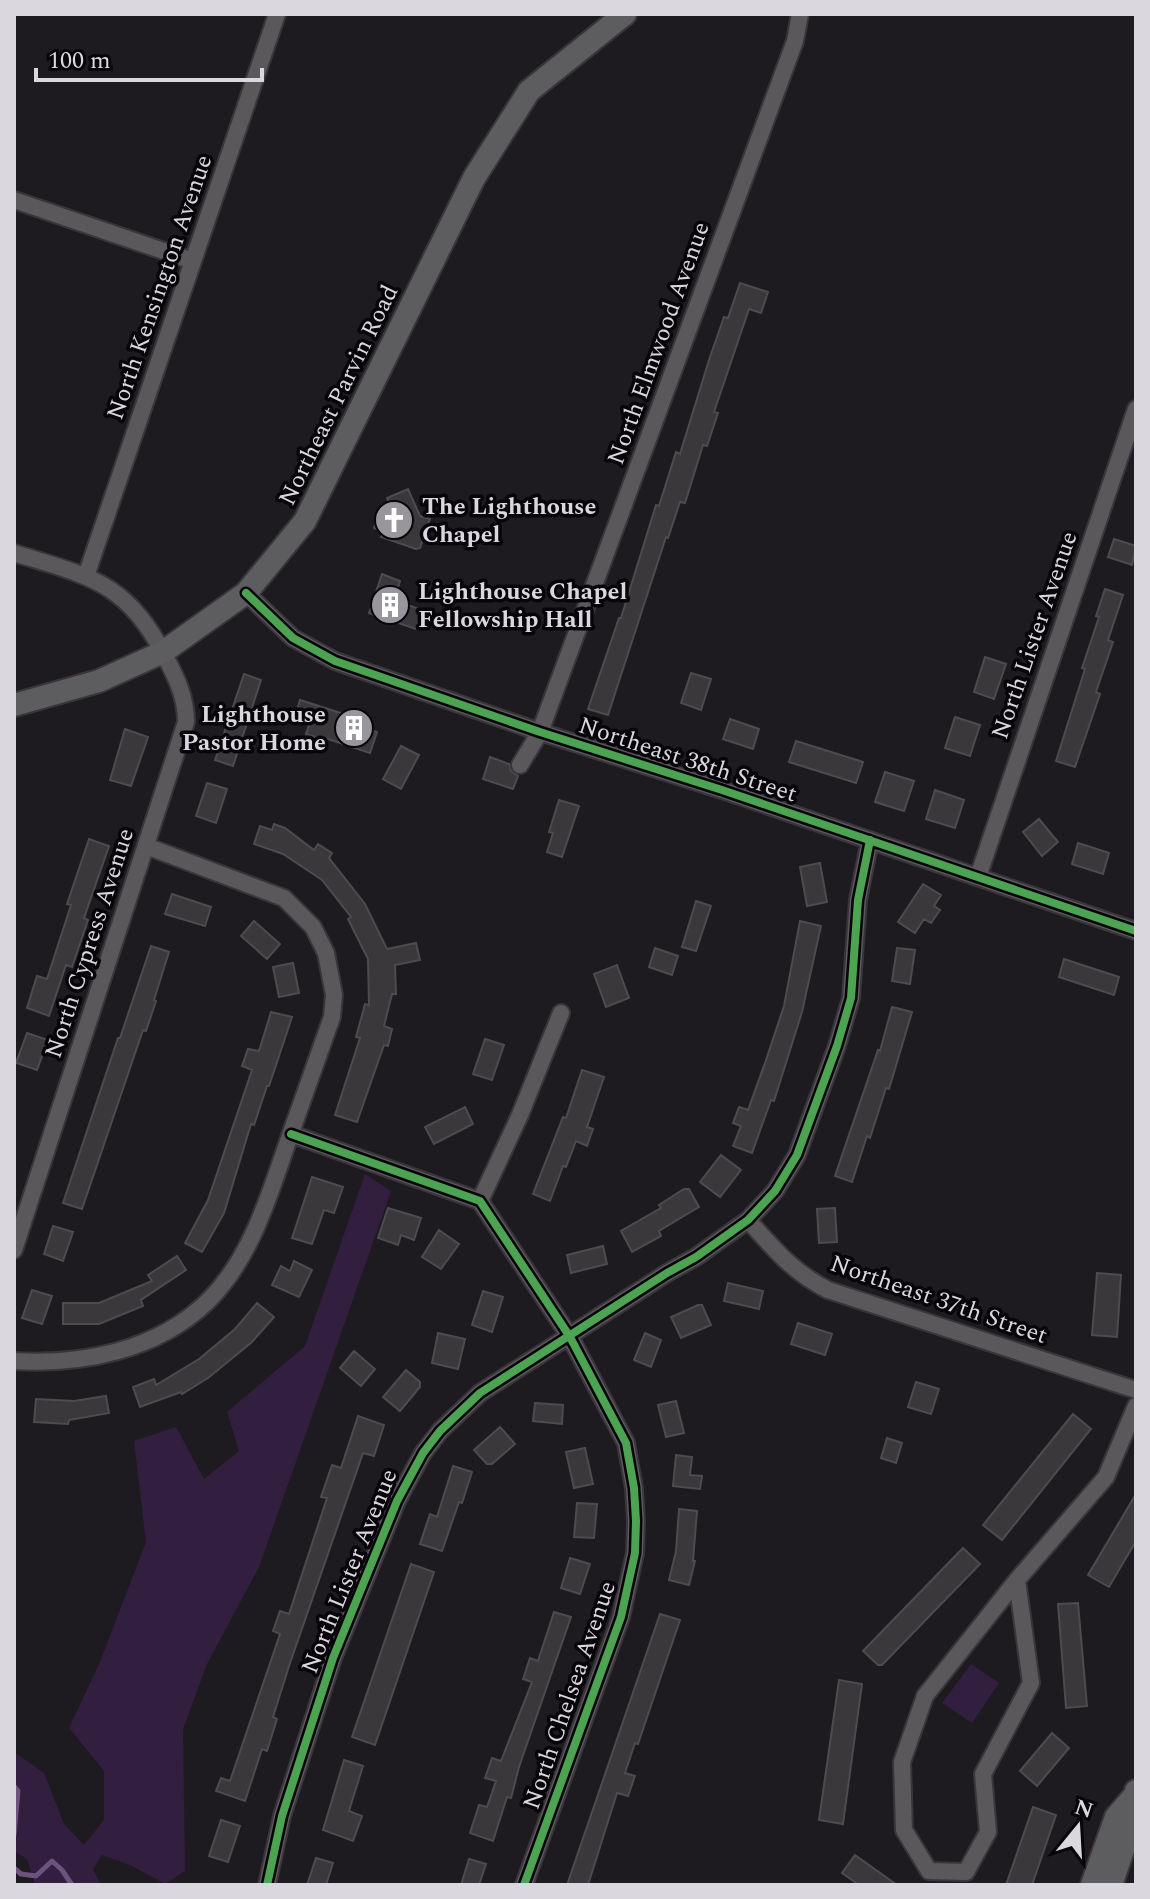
<svg xmlns="http://www.w3.org/2000/svg" width="1150" height="1899" viewBox="0 0 1150 1899" font-family="Spectral,serif">
  <rect width="100%" height="100%" fill="#1e1b20"/>
  <!-- green -->
  <path fill="#321e3f" d="M365,1174L391,1191L259,1567L207,1664L183,1729L185,1871L165,1884L130,1865L102,1855L93,1869L101,1885H35L27,1859L14,1851V1752L44,1773L64,1824L84,1845L104,1820V1771L69,1728L100,1662L146,1542L134,1441L176,1427L204,1479L239,1451L227,1412L305,1346Z
    M971,1664L999,1683L972,1723L942,1703Z"/>
  <g fill="none" stroke-linecap="round" stroke-linejoin="round">
    <!-- stream -->
    <path stroke="#6b537d" stroke-width="5" d="M14,1786L18,1791L14,1835
      M14,1868L21,1874L36,1876L52,1861L62,1870L72,1885"/>
  </g>
  <!-- building -->
  <path fill="#3b383c" stroke="#4d4b4f" stroke-width="2" d="M740,283L768,292L761,313L749,309L714,412L718,413L707,446L703,445L685,503L680,502L668,538L666,537L608,715L588,709L619,618H621L656,505L659,506L676,452L680,454L709,360L724,317L728,318Z
    M408,489L420,516L430,519L420,548L416,549L381,537L383,532L374,528L382,505L389,502L387,498Z
    M1114,539L1136,546L1132,565L1108,557Z
    M382,574L400,581L394,600L422,610L416,629L369,613Z
    M1105,589L1123,595L1108,640L1113,642L1096,692L1100,694L1075,767L1056,761L1085,669L1082,668L1099,617L1096,616Z
    M985,657L1006,664L994,699L974,692Z
    M691,673L711,679L701,710L681,703Z
    M244,674L261,680L233,766L215,760Z
    M300,700L356,718L354,724L377,732L370,753L322,737L321,739L306,734L309,725L294,720Z
    M955,717L980,725L970,756L945,748Z
    M730,719L759,729L753,749L723,739Z
    M125,729L148,737L131,786L110,780Z
    M796,741L863,762L856,783L789,762Z
    M401,746L419,755L401,789L383,779Z
    M490,757L509,764L511,771L518,776L513,789L483,779Z
    M885,772L914,781L904,811L875,802Z
    M207,783L227,789L216,823L196,816Z
    M935,790L964,800L955,828L926,819Z
    M559,800L579,806L562,857L547,852L553,833L549,832Z
    M1039,819L1058,842L1042,856L1023,832Z
    M274,824L285,828L314,850L318,844L332,853L329,858L365,904L387,949L416,943L420,960L395,965L396,994H392L384,1026L392,1029L388,1046L384,1045L357,1122L335,1115L360,1038L356,1037L365,1004L369,1005L368,959L348,919L351,917L322,880L283,854L254,844L260,826L272,830Z
    M89,839L109,846L84,918L88,920L72,967L66,965L49,1016L27,1008L37,976L47,979L71,905L67,904Z
    M1078,843L1109,853L1103,874L1072,864Z
    M820,863L827,902L807,906L800,867Z
    M923,884L941,895L934,906L940,910L931,923L924,919L915,933L898,922Z
    M172,894L211,907L205,926L165,914Z
    M696,901L711,906L696,951L682,947Z
    M254,921L280,944L267,959L241,936Z
    M800,921L821,926L802,1012L774,1101L771,1100L752,1153L733,1146L741,1126L733,1123L739,1107L748,1110L765,1063L784,1006Z
    M151,946L169,952L154,1000L156,1001L146,1031L143,1030L82,1209L63,1203L118,1038H120Z
    M655,948L678,956L672,975L649,967Z
    M897,948L915,950L910,984L892,981Z
    M1064,959L1119,977L1114,995L1059,977Z
    M293,963L299,993L279,997L273,967Z
    M617,965L629,998L606,1007L594,974Z
    M892,1007L912,1012L889,1089L886,1088L870,1138L867,1136L852,1182L835,1176L878,1050L880,1051Z
    M271,1012L292,1017L269,1086H267L254,1125L251,1124L224,1213L202,1252L185,1243L208,1200L252,1070L242,1066L248,1049L259,1051Z
    M27,1033L48,1040L37,1070L16,1063Z
    M485,1039L504,1045L492,1080L473,1074Z
    M582,1070L604,1077L587,1127L593,1129L587,1146L576,1141L566,1167L563,1166L550,1201L533,1194L563,1117L566,1118Z
    M465,1107L473,1124L434,1144L425,1127Z
    M721,1155L741,1170L720,1197L700,1182Z
    M312,1177L343,1187L334,1213L324,1210L312,1244L292,1238Z
    M684,1189H689L699,1207L659,1231L661,1236L632,1252L621,1231L661,1208L659,1205Z
    M388,1208L421,1218L414,1240L401,1235L398,1245L378,1238Z
    M835,1208L837,1242L819,1243L817,1209Z
    M53,1226L73,1232L63,1261L44,1254Z
    M439,1230L459,1244L441,1269L422,1257Z
    M603,1246L607,1264L571,1273L567,1255Z
    M177,1256L186,1270L141,1300L143,1306L99,1324H63V1303H99L152,1281L148,1275Z
    M294,1261L312,1270L299,1297L272,1285L281,1266L290,1271Z
    M1097,1273L1121,1275L1117,1337L1092,1335Z
    M728,1283L763,1291L759,1309L724,1301Z
    M32,1290L52,1296L42,1324L22,1318Z
    M483,1291L503,1297L492,1332L472,1325Z
    M257,1303L274,1317L252,1342L208,1378L182,1394L181,1392L140,1407L133,1387L154,1379L156,1385L199,1359L235,1329Z
    M698,1305H702L711,1325L681,1338L671,1317Z
    M798,1323L832,1334L825,1355L791,1344Z
    M438,1333L465,1339L458,1369L432,1363Z
    M645,1333L661,1340L651,1367L634,1360Z
    M354,1351L375,1369L361,1386L340,1368Z
    M406,1370L420,1382V1387L400,1411L383,1397Z
    M916,1382L939,1389L931,1414L908,1407Z
    M106,1396L109,1413L69,1420L68,1424L34,1422L36,1399L74,1401Z
    M676,1401L684,1433L666,1437L658,1405Z
    M535,1403L563,1405L562,1424L533,1421Z
    M1073,1414L1091,1429L1002,1540L983,1525Z
    M358,1416L384,1425L374,1456L363,1453L289,1666L273,1717L277,1719L267,1751L262,1749L245,1801L216,1791L221,1778L230,1781L280,1634L273,1631L280,1611L289,1614L327,1498L321,1497L332,1465L341,1468Z
    M500,1427L515,1444L492,1464H487L474,1450Z
    M887,1438L902,1443L896,1463L881,1458Z
    M585,1448L593,1484L574,1488L566,1452Z
    M676,1455L692,1457L690,1475L702,1476L700,1489L673,1486Z
    M453,1466L472,1472L462,1503L459,1502L442,1551L420,1544L430,1514L437,1517Z
    M1136,1494V1541L1109,1587L1088,1575Z
    M577,1503L597,1504L594,1538L574,1537Z
    M679,1509L697,1511L693,1561H695L689,1585L669,1580L676,1551Z
    M963,1548L980,1564L882,1665H878L863,1651Z
    M570,1558L590,1564L580,1594L561,1588Z
    M411,1564L434,1572L375,1745L352,1737Z
    M1078,1603L1087,1706L1066,1708L1058,1604Z
    M554,1612L571,1617L519,1767L511,1798L507,1797L493,1841L470,1833L479,1805L487,1807L496,1781L485,1778L492,1758L501,1761L532,1682L523,1679L530,1658L538,1661Z
    M660,1614L680,1620L638,1744L635,1743L625,1773L635,1776L628,1796L617,1793L588,1885H567Z
    M839,1680L862,1684L843,1824L819,1820Z
    M1052,1733L1069,1748L1037,1786L1020,1771Z
    M344,1760L363,1766L349,1811L362,1816L353,1841L323,1830Z
    M1033,1807L1056,1815L1032,1885H1006Z
    M221,1820L240,1826L228,1862L209,1856Z
    M855,1855L897,1885H859L842,1873Z
    M316,1858L333,1863L326,1885H307Z
    M469,1859L486,1864L479,1885H461Z"/>
  <g fill="none" stroke-linecap="round" stroke-linejoin="round">
    <!-- minor casing -->
    <g stroke="#38363a" stroke-width="20">
      <path id="minor" d="M14,200L193,261
        M14,553C91,577 126,581 166,658C177,679 186,698 186,722L14,1250
        M86,576L277,14
        M246,593L293,638L335,661L540,732L722,790L1136,931
        M520,765L540,732L795,41L800,14
        M978,877L1136,409
        M291,1134L480,1201L570,1337L626,1443L634,1488L636,1521L635,1553L621,1617L524,1885
        M480,1201L520,1115L561,1013
        M748,1220C773,1248 794,1273 828,1290L1136,1390
        M14,1361C82,1365 156,1351 207,1302C250,1260 268,1199 287,1144C302,1102 317,1060 332,1017L334,995L326,953L313,927L284,898L146,846
        M1017,1580L1031,1683L983,1774L988,1832L966,1872L929,1871L904,1830L902,1762L925,1696Z
        M1017,1580L1106,1477L1136,1406
        M267,1885L282,1816L333,1658L397,1501L423,1453L440,1431L480,1393L667,1273L696,1257L748,1220L775,1191L797,1155L837,1046L851,998L858,900L870,840"/>
    </g>
    <!-- secondary casing -->
    <g stroke="#38363a" stroke-width="26">
      <path id="secondary" d="M14,705L99,681L163,652L246,593L305,521L474,178L529,91L625,14
        M1092,1885L1116,1817L1135,1795
        M1111,1885L1131,1826L1136,1791"/>
    </g>
    <!-- minor -->
    <use href="#minor" stroke="#5a585b" stroke-width="16"/>
    <!-- secondary -->
    <use href="#secondary" stroke="#5d5c5e" stroke-width="22"/>
    <!-- cycleway casing -->
    <g stroke="#070509" stroke-width="13">
      <path id="cycleway" d="M246,593L293,638L335,661L540,732L722,790L1136,931
        M291,1134L480,1201L570,1337L626,1443L634,1488L636,1521L635,1553L621,1617L524,1885
        M267,1885L282,1816L333,1658L397,1501L423,1453L440,1431L480,1393L667,1273L696,1257L748,1220L775,1191L797,1155L837,1046L851,998L858,900L870,840"/>
    </g>
    <!-- cycleway -->
    <use href="#cycleway" stroke="#4ca352" stroke-width="8"/>
  </g>
  <!-- icons -->
  <defs>
    <g id="church-disc" transform="scale(2)"><circle r="9.5" fill="#99959c" stroke="#070509"/><path d="M-1.2-6h2.4v3.5h3.3v2.4h-3.3V6h-2.4V-.1h-3.3v-2.4h3.3Z" fill="#fff"/></g>
    <g id="building-disc" transform="scale(2)"><circle r="9.5" fill="#99959c" stroke="#070509"/><path d="M-4-6H4V6H1V3H-1V6H-4ZM-2.5-4.3h1.7v1.8h-1.7ZM.8-4.3h1.7v1.8H.8ZM-2.5-1h1.7V.8h-1.7ZM.8-1h1.7V.8H.8Z" fill="#fff"/></g>
  </defs>
  <g fill-rule="evenodd">
    <use href="#church-disc" x="394" y="520"/>
    <use href="#building-disc" x="390" y="605"/>
    <use href="#building-disc" x="354" y="728"/>
  </g>
  <g text-anchor="middle" stroke-width="7" stroke-linejoin="round" paint-order="stroke">
    <!-- street labels -->
    <g font-size="24" fill="#dbd7de" stroke="#070509">
      <text transform="translate(159 287) rotate(-71)" y="8">North Kensington Avenue</text>
      <text transform="translate(658 343) rotate(-70)" y="8">North Elmwood Avenue</text>
      <text transform="translate(338 395) rotate(-64)" y="8">Northeast Parvin Road</text>
      <text transform="translate(1034 635) rotate(-71)" y="8">North Lister Avenue</text>
      <text transform="translate(688 759) rotate(18)" y="8">Northeast 38th Street</text>
      <text transform="translate(89 943) rotate(-72)" y="8">North Cypress Avenue</text>
      <text transform="translate(939 1299) rotate(19)" y="8">Northeast 37th Street</text>
      <text transform="translate(349 1571) rotate(-68)" y="8">North Lister Avenue</text>
      <text transform="translate(569 1695) rotate(-71)" y="8">North Chelsea Avenue</text>
    </g>
    <!-- poi labels -->
    <g font-size="24" font-weight="bold" fill="#dbd7de" stroke="#070509" text-anchor="start">
      <text x="422" y="514">The Lighthouse<tspan x="422" dy="28">Chapel</tspan></text>
      <text x="418" y="599">Lighthouse Chapel<tspan x="418" dy="28">Fellowship Hall</tspan></text>
      <text x="326" y="722" text-anchor="end">Lighthouse<tspan x="326" dy="28">Pastor Home</tspan></text>
    </g>
  </g>
  <!-- border -->
  <rect width="1150" height="1899" fill="none" stroke="#dbd7de" stroke-width="32"/>
  <!-- north arrow -->
  <g transform="translate(1078 1827) rotate(18)" stroke="#070509" stroke-width="6" paint-order="stroke">
  <path d="M0-6L14 30L0 20L-14 30Z" fill="#dbd7de"/>
  <text y="-12" font-size="22" font-weight="bold" text-anchor="middle" fill="#dbd7de">N</text>
  </g>
  <!-- scale -->
  <path d="M36 68v12h226v-12" fill="none" stroke="#dbd7de" stroke-width="4"/>
  <text x="48" y="68" font-size="24" fill="#dbd7de" stroke="#070509" stroke-width="6" paint-order="stroke">100 m</text>
</svg>
